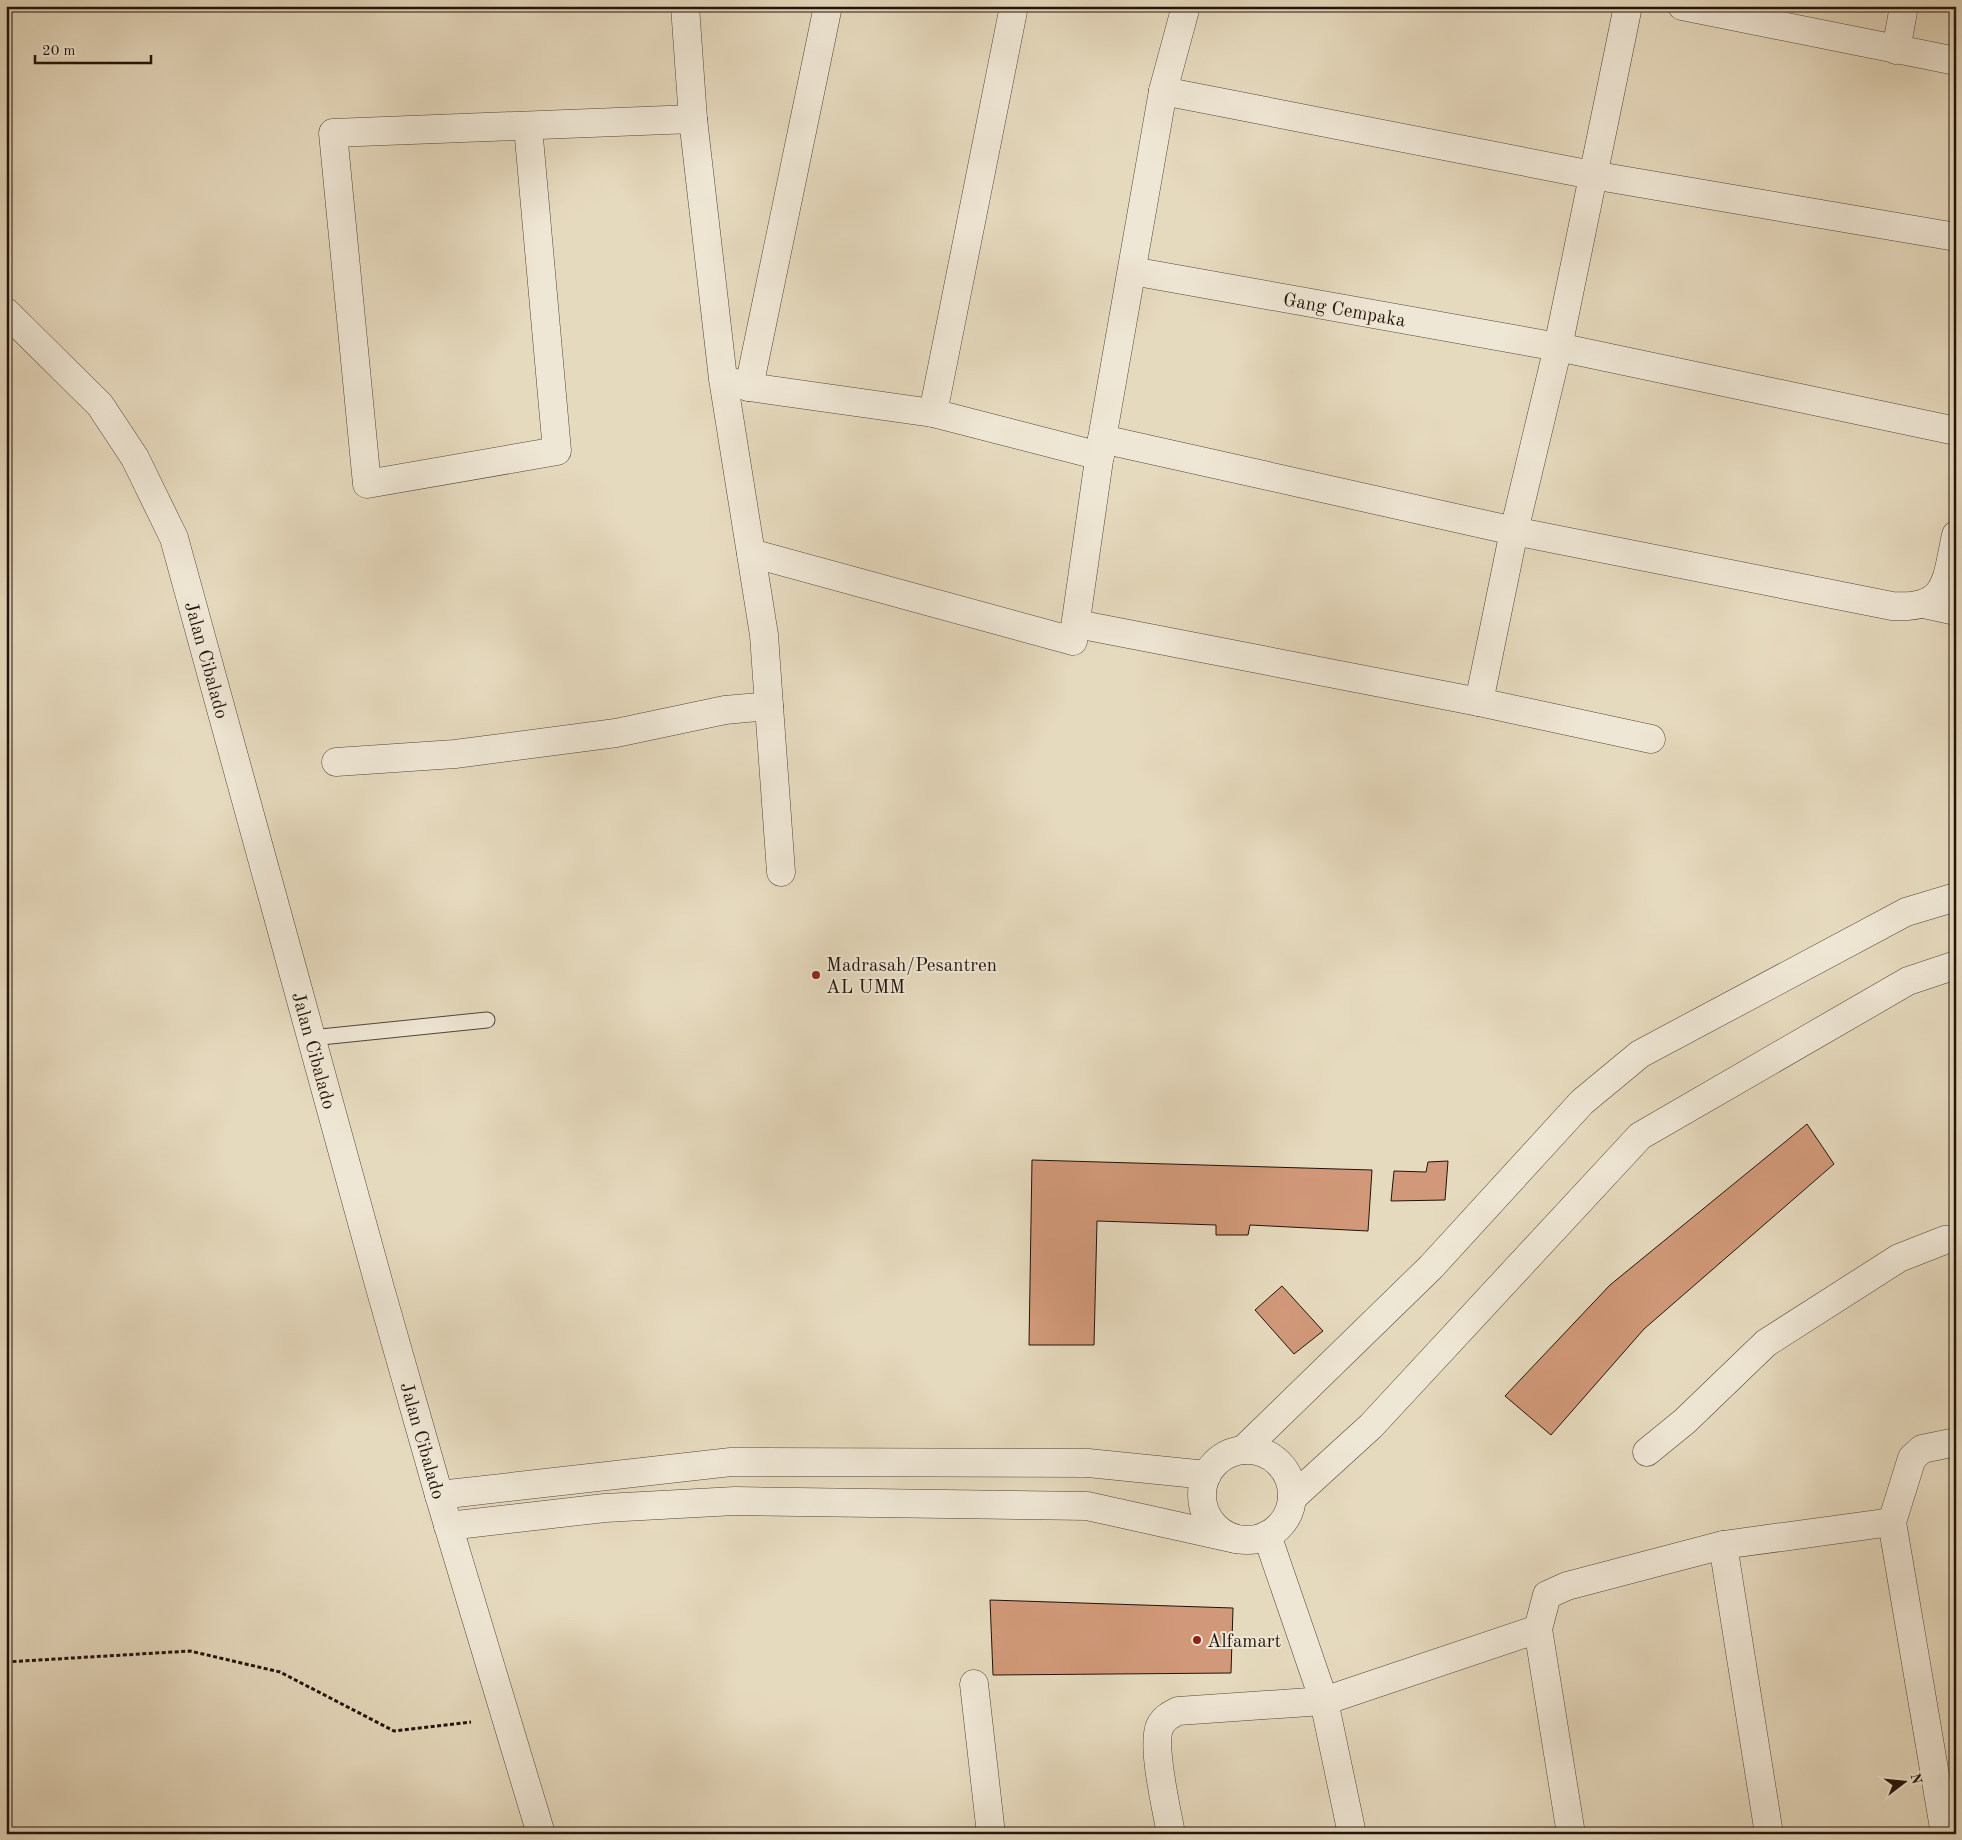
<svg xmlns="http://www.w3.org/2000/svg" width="1962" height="1840" viewBox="0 0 1962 1840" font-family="'Old Standard TT',serif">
  <rect width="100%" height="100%" fill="#e6dabe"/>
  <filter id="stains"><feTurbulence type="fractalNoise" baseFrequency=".004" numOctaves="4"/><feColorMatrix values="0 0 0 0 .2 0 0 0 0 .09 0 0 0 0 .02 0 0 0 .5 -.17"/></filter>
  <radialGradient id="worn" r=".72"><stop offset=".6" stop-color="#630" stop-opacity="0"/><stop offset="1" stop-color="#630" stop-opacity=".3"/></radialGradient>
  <!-- building -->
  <path fill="#d19979" stroke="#22130b" d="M1807,1124L1834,1164L1644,1329L1551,1435L1505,1396L1610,1285Z
    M1032,1160L1372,1170L1368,1231L1250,1225L1248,1235H1216V1225L1097,1221L1094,1345H1029Z
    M1448,1161L1445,1200L1391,1201L1394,1171L1426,1172L1428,1162Z
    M1282,1286L1323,1331L1294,1354L1255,1310Z
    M990,1600L1233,1608L1231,1673L993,1675Z"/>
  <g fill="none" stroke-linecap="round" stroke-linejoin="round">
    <!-- service casing -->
    <g stroke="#534538" stroke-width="17">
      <path id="service" d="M311,1038L487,1020"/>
    </g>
    <!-- minor casing -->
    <g stroke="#534538" stroke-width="29">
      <g id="minor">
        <path d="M1682,6L1956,61"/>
        <path d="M1896,50L1904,6"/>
        <path d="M1163,91L1592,175L1956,237"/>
        <path d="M528,127L557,451L367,484L333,133L693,119"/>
        <path id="s1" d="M1132,271L1558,347L1956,431"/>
        <path d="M731,382L749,387L933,413L1100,456"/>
        <path d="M749,387L828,6"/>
        <path d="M933,413L1014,6"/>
        <path d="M1102,439L1514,531L1892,606C1949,610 1946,580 1956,535"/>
        <path d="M751,553L1073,641L1102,439L1163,91L1186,6"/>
        <path d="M1924,604L1956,611"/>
        <path d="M1077,624L1479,702L1651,739"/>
        <path d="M1479,702L1514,531L1558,347L1628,6"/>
        <path d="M769,706L781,872"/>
        <path d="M336,762L455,754L616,733L725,710L769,706L764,635L723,379L693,119L685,6"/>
        <path d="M1647,1452L1685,1421L1766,1343L1899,1258L1945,1240L1956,1239"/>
        <path d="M1267,1535L1324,1701L1352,1834"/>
        <path d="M1723,1545L1769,1834"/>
        <path d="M974,1684L991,1834"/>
        <path d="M1171,1834C1167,1811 1151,1745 1160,1726C1164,1718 1170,1715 1178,1711L1324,1701L1538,1629"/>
        <path d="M1571,1834L1538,1629L1547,1595L1567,1586L1723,1545L1892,1522"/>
        <path d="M1945,1834L1892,1522L1912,1458L1922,1449L1956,1442"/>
      </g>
    </g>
    <!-- tertiary casing -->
    <g stroke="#534538" stroke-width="29">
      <g id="tertiary">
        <path id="s2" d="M6,312L100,405L135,458L174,538L380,1288L439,1495L541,1834"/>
        <path d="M1243,1450L1431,1267L1582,1102L1640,1054L1906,912L1956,897"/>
        <circle cx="1247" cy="1495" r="45"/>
        <path d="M439,1495L731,1462L1088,1463L1207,1475"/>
        <path d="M1292,1498L1371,1426L1640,1136L1908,981L1956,965"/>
        <path d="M448,1526L605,1508L735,1501L1087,1506L1236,1539"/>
      </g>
    </g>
    <!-- path -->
    <path stroke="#22130b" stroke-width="3" stroke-dasharray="4 2.5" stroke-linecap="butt" d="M6,1662L190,1651L280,1672L394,1731L471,1722"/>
    <!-- service -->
    <use href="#service" stroke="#efe7d5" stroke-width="15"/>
    <!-- minor -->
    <use href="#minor" stroke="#efe7d5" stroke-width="28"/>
    <!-- tertiary -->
    <use href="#tertiary" stroke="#efe7d5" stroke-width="28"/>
  </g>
  <!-- markers -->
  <g fill="#8f2418" stroke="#efe7d5" stroke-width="2">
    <circle cx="816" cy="975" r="5"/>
    <circle cx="1197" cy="1640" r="5"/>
  </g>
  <g text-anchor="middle" stroke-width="4" stroke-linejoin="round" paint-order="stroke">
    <!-- street labels -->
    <g font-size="19" fill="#22130b" stroke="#efe7d5">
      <text dy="7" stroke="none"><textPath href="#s1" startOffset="216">Gang Cempaka</textPath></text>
      <text dy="7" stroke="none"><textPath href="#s2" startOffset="411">Jalan Cibalado</textPath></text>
      <text dy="7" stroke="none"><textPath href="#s2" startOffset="816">Jalan Cibalado</textPath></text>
      <text dy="7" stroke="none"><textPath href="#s2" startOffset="1221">Jalan Cibalado</textPath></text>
    </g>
    <!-- poi labels -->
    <g font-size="19" fill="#22130b" stroke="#efe7d5" text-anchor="start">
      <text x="826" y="971">Madrasah/Pesantren<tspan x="826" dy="22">AL UMM</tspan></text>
      <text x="1207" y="1647">Alfamart</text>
    </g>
  </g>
  <!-- margin -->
  <rect width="1962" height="1840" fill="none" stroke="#e6dabe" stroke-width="25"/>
  <rect x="8" y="8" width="1947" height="1825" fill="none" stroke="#22130b" stroke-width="2.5"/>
  <rect x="12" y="12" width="1937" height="1815" fill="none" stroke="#22130b"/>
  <!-- north arrow -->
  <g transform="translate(1904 1782) rotate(74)" stroke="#efe7d5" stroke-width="4" paint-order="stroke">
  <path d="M0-4L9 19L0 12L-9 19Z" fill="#22130b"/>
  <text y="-8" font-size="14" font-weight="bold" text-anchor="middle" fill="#22130b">N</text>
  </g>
  <!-- scale -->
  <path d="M35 55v8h116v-8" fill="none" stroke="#22130b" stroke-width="2.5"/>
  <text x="42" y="55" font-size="15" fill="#22130b" stroke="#efe7d5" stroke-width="4" paint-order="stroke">20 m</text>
  <rect width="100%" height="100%" filter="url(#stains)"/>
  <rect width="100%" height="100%" fill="url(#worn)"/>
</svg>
